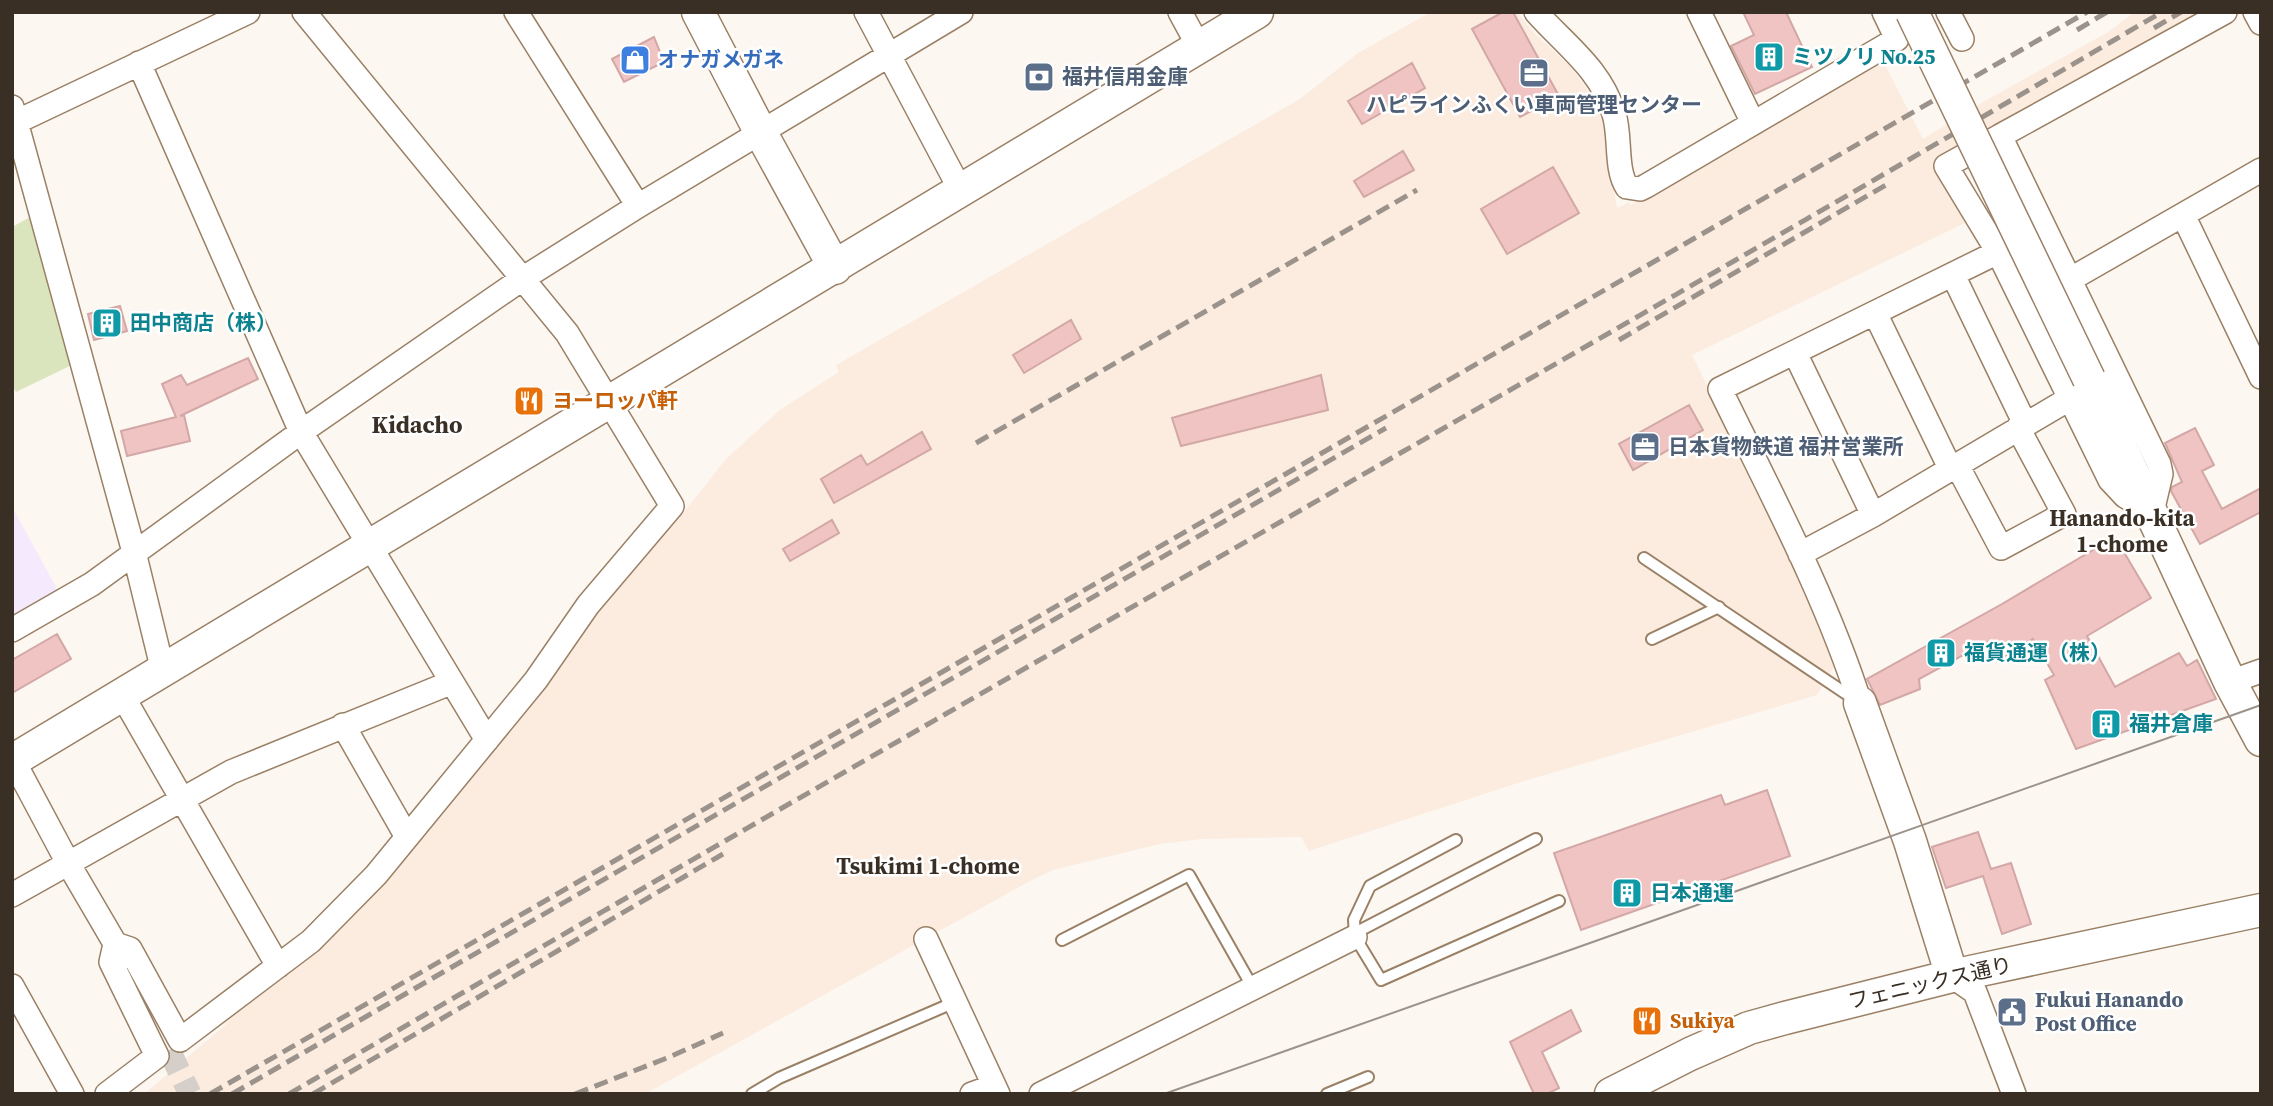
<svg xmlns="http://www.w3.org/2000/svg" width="2273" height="1106" viewBox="0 0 2273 1106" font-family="'Source Serif 4','Noto Sans JP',serif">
  <rect width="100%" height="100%" fill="#fdf7f2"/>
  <!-- built -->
  <path fill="#fbecdf" d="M1431,12H1517L1534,33L1570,66L1589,92L1599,111L1604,126L1617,208L1629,202L1631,205L1883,61L1923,139L1985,101L2108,32L2135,12H2197L1935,166L1965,223L1692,355L1781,535L1838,660L1817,695L1521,782L1309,851L1301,837L1201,839L1160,844L1053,870L1028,882L645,1094H144L224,1026L248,999L304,956L592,612L682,509L685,511L726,459L781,409L839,372L836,365L1300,99L1358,53Z"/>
  <!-- education -->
  <path fill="#f5e9fe" d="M12,507L60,594L12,621Z"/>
  <!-- green -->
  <path fill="#dbe5bd" d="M34,215L74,364L16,392L12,385V227Z"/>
  <!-- building -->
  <path fill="#efc4c2" stroke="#d2a7a6" stroke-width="2" d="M1503,12H1513L1559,96L1520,117L1472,29Z
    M1743,12H1786L1812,67L1755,94L1731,46L1754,35Z
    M654,37L664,62L624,82L612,59Z
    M1412,63L1425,88L1362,124L1348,101Z
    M1403,151L1414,170L1364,197L1354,181Z
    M1553,167L1579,213L1507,254L1481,209Z
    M120,306L127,331L94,340L88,314Z
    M1071,320L1081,339L1024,373L1013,355Z
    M248,358L258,379L180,416L184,415L190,441L127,456L121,431L176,417L162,384L181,375L187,385Z
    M1321,375L1328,410L1181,446L1172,418Z
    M1689,405L1703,430L1633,470L1619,444Z
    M2195,428L2214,465L2202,471L2222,509L2261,488V512L2200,544L2171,491L2172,487L2182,482L2165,443Z
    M922,432L931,449L834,503L821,479L861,455L867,465Z
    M832,520L839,533L790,561L783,549Z
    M2115,537L2151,598L2087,636L2115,687L2179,653L2187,666L2197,660L2216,699L2076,749L2045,680L2054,675L2033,639L1997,661L1987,642L1919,679L1920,689L1880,705L1867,679L2002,604Z
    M57,634L71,659L12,693V660Z
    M1767,790L1790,856L1581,930L1554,853L1721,795L1725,805Z
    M1978,832L1991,869L2011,863L2031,924L2002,934L1983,876L1946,888L1932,847Z
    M1571,1010L1581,1031L1542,1052L1559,1088L1547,1094H1534L1510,1042Z"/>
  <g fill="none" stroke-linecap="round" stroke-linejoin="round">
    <!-- street-tunnel -->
    <path stroke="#d6cfc9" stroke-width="23" stroke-dasharray="23 11" stroke-linecap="butt" d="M169,1050L190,1094"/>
    <!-- lane casing -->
    <g stroke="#9a8065" stroke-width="14">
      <path id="lane" d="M1644,558L1854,699
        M1652,639L1719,607
        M1456,840L1370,886L1354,920L1355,937L1381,980L1559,901
        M1355,933L1536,839
        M1062,940L1189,875L1253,988
        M752,1094L779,1078L955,1002
        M1327,1094L1368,1077"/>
    </g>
    <!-- street casing -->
    <g stroke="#9a8065" stroke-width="26">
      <path id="street" d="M516,12L638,206
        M866,12L961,191
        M1180,12L1199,47
        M1536,12C1565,45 1601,69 1614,114C1621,136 1615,169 1627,187L1640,189L1646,186L1897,39L1884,12
        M1699,12L1753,123
        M1948,12L1962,39
        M2255,12L2261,23
        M139,63L301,432L487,740
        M12,107L134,552L163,671
        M12,124L248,12
        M2000,136L1946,166L1998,252L2110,480L2125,496L2152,512L2161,474L2159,464L2000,136L2225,12
        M2183,215L2261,377
        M1953,275L2025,424
        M2071,279L2261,170
        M1875,313L1950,468
        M1795,353L1873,515
        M1957,465L2001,548L2064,514L2018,428
        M1800,554L1873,515L2069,399
        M12,630L92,584L301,432L522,279L638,206L961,12
        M2230,682L2261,671
        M122,695L278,966
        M1860,703C1825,594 1770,492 1720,389L1998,252
        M343,725L407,837
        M12,758L68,863L123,957
        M12,895L231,772L450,683
        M926,939L998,1094
        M115,944L130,949L180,1040L311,941L376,875L536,680L588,605L672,506L567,333L304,12
        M1952,976L1975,992L2014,1094
        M12,986L72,1094
        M107,1094L157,1056L111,962L115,944
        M972,1094L994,1086
        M1041,1094L1355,937"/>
    </g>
    <!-- secondary casing -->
    <g stroke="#9a8065" stroke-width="35">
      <path id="secondary" d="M698,12L761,133L835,268
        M2089,379L2230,682L2261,740
        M1860,703L1910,841L1952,976
        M12,761L1257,12
        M1611,1094L1690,1054L1749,1028L1785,1018L1952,976L2261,910"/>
    </g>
    <!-- lane -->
    <use href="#lane" stroke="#fff" stroke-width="10"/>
    <!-- street -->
    <use href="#street" stroke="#fff" stroke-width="23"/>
    <!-- secondary -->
    <use href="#secondary" stroke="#fff" stroke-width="32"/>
    <!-- tram -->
    <path stroke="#9b938b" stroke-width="2" d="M1164,1094L2261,705"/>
    <!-- rail -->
    <path stroke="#9b938b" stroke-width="5" stroke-dasharray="14 7" stroke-linecap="butt" d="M2154,28L2181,12
      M2077,30L2107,12
      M1619,340L1891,182
      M976,443L1417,190
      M210,1094L2087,12
      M232,1094L1386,428
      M289,1094C911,730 1540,377 2162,12
      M313,1094L723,854
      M575,1094L667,1058L723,1033"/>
    <!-- secondary-bridge casing -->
    <g stroke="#9a8065" stroke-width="35" stroke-linecap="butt">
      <path id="secondary-bridge" d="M1912,12L2089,379"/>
    </g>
    <!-- secondary-bridge -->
    <use href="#secondary-bridge" stroke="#fff" stroke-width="32"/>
  </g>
  <!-- icons -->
  <defs>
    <g id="building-square" transform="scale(1.575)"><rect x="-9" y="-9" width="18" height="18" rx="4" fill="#0f9aa8" stroke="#fff"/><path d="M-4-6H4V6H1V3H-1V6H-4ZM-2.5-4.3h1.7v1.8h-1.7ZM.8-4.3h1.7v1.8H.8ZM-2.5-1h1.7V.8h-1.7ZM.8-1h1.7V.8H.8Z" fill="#fff"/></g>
    <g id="shop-square" transform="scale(1.575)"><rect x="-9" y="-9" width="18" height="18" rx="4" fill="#3f7fe0" stroke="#fff"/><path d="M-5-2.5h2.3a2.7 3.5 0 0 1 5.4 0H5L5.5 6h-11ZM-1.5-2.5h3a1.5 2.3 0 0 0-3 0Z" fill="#fff"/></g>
    <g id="office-square" transform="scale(1.575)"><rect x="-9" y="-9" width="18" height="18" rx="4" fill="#5c6f8a" stroke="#fff"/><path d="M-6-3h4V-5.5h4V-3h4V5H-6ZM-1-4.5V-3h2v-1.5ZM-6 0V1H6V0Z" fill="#fff"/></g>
    <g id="bank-square" transform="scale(1.575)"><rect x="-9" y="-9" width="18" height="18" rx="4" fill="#5c6f8a" stroke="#fff"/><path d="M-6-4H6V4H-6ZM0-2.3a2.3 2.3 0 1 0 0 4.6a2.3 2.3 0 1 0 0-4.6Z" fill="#fff"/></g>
    <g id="restaurant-square" transform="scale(1.575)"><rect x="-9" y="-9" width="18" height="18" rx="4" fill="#e8710a" stroke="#fff"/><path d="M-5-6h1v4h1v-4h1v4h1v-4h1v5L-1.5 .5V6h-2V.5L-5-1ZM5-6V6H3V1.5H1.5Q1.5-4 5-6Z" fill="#fff"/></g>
    <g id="civic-square" transform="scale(1.575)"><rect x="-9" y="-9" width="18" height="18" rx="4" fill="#5c6f8a" stroke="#fff"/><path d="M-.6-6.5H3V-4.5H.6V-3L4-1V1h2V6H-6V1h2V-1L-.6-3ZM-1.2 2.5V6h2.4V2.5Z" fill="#fff"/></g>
  </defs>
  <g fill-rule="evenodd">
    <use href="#building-square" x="1769" y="57"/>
    <use href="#shop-square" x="635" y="60"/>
    <use href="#office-square" x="1534" y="73"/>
    <use href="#bank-square" x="1039" y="77"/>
    <use href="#building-square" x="107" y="323"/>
    <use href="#restaurant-square" x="529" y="401"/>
    <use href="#office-square" x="1645" y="447"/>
    <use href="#building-square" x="1941" y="653"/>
    <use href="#building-square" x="2106" y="724"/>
    <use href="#building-square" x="1627" y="893"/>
    <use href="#civic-square" x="2012" y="1012"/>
    <use href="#restaurant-square" x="1647" y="1021"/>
  </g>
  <g text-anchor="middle" stroke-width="5" stroke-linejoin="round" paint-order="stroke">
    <!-- culture labels -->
    <g font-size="21" font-weight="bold" fill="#0d838f" stroke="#fff" text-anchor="start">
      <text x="1792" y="64">ミツノリ No.25</text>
      <text x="130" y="330">田中商店（株）</text>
      <text x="1964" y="660">福貨通運（株）</text>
      <text x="2129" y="731">福井倉庫</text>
      <text x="1650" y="900">日本通運</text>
    </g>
    <!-- shop labels -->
    <g font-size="21" font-weight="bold" fill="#366cbe" stroke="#fff" text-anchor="start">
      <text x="658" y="67">オナガメガネ</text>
    </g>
    <!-- service labels -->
    <g font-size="21" font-weight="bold" fill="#4e5e75" stroke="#fff" text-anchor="start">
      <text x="1062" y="84">福井信用金庫</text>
      <text x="1534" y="112" text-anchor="middle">ハピラインふくい車両管理センター</text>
      <text x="1668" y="454">日本貨物鉄道 福井営業所</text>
      <text x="2035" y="1007">Fukui Hanando<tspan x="2035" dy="24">Post Office</tspan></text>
    </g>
    <!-- food labels -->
    <g font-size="21" font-weight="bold" fill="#c56008" stroke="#fff" text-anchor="start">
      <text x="552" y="408">ヨーロッパ軒</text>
      <text x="1670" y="1028">Sukiya</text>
    </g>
    <!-- street labels -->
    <g font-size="21" fill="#3a2f24" stroke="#fff">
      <text transform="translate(1930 983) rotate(-13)" y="7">フェニックス通り</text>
    </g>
    <!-- neighbourhood labels -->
    <g font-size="23" font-weight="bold" fill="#3a2f24" stroke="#fff">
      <text x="2122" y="526">Hanando-kita<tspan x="2122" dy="26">1-chome</tspan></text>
      <text x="928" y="874">Tsukimi 1-chome</text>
    </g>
    <!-- quarter labels -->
    <g font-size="24" font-weight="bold" fill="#3a2f24" stroke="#fff">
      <text x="417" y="433">Kidacho</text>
    </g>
  </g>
  <!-- border -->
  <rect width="2273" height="1106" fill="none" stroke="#3a2f24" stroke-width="28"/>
</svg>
